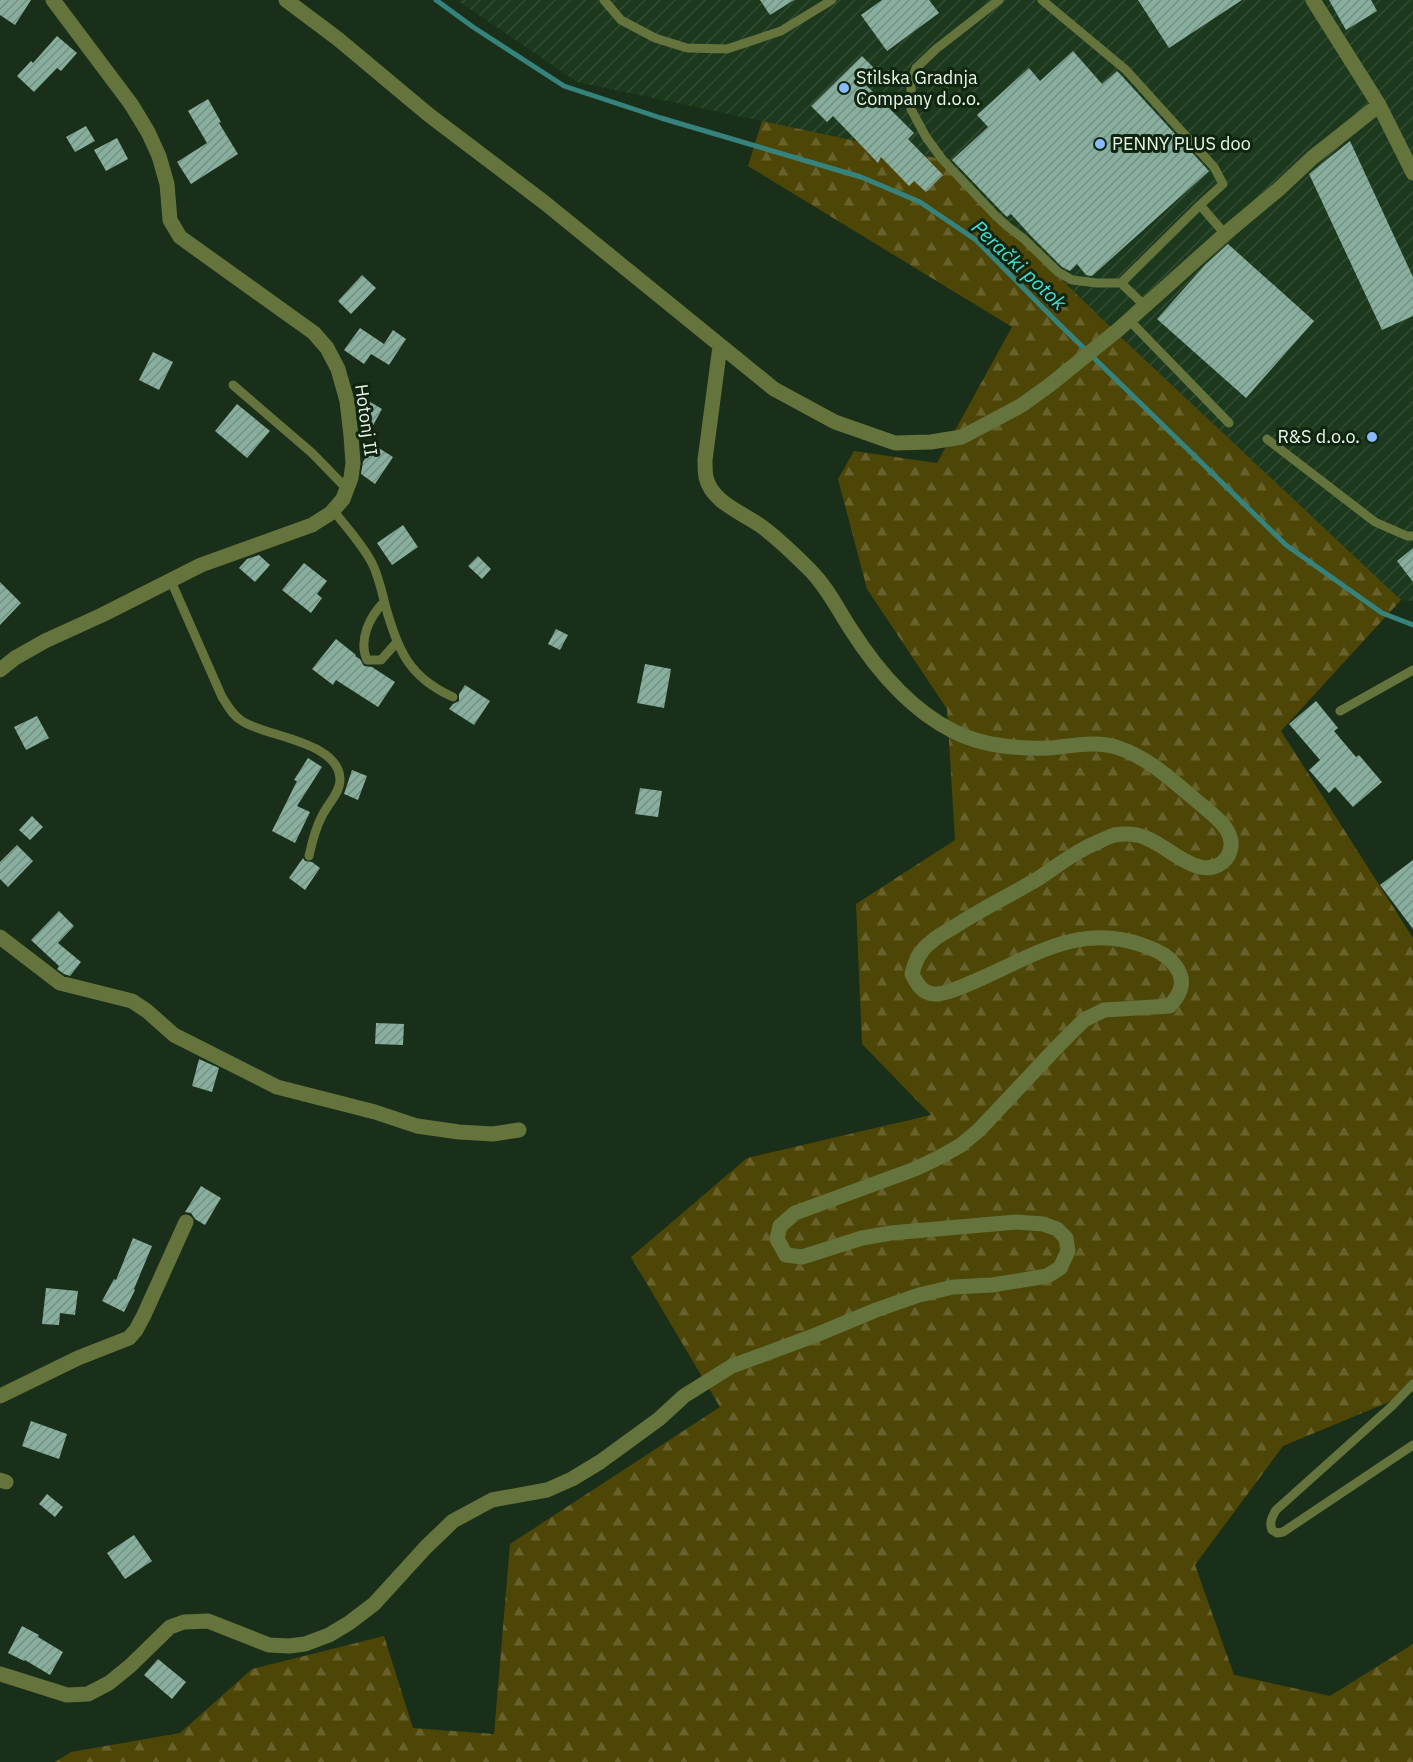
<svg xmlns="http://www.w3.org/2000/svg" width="1413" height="1762" viewBox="0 0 1413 1762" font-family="'IBM Plex Sans',sans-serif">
  <defs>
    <pattern id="industrial-furrows" width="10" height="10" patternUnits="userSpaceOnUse" patternTransform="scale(1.5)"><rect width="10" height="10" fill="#1c381d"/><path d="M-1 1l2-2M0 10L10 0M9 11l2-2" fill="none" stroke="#324c33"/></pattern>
    <pattern id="forest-firs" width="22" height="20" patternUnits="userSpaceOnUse" patternTransform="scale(1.5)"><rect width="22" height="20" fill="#4e4607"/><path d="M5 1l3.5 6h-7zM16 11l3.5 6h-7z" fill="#68612b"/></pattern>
    <pattern id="building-hatch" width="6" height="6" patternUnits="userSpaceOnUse" patternTransform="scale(1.5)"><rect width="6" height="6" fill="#88ae9e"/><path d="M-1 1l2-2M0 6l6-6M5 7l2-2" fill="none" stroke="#749084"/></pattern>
  </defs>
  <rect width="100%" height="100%" fill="#192f19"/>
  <!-- industrial -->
  <path fill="url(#industrial-furrows)" d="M457,0H1413V601L1401,600L1150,365L936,158L577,82Z"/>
  <!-- forest -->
  <path fill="url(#forest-firs)" d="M762,121L936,158L1126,342L1401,600L1281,731L1413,938V1392L1283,1446L1195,1565L1234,1675L1330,1696L1413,1644V1762H55L71,1752L180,1733L252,1669L384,1636L413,1728L494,1734L510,1544L720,1407L631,1257L747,1158L931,1115L862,1044L856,904L955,840L947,709L867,589L838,479L854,451L937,463L1012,327L748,166Z"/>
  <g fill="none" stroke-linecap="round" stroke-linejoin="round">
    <!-- stream -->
    <path stroke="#36827d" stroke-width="5" d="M436,0L473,27L564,86L661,118L861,177L920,202L976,240L1057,322L1286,545L1382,613L1413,625"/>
  </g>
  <!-- building -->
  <path fill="url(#building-hatch)" d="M0,0H31L15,25L0,15Z
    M760,0H794L770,15Z
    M882,0H929L939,13L887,51L861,15Z
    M1138,0H1242L1169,48Z
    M1329,0H1371L1377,11L1346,30Z
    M57,36L77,53L61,71L57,68L34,92L17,76L31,61L33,63Z
    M1073,51L1102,84L1117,71L1121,75L1209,171L1092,276L1086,275L1077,264L1070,271L1062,267L1030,235L1011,214L1007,217L1000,210L952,160L988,127L977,115L1029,68L1040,81Z
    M862,56L877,71L865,84L914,133L908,139L943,175L926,192L914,181L909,186L881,157L878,163L833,116L827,122L811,106Z
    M208,99L221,122L219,123L238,154L191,184L177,162L207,143L188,111Z
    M86,126L95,141L75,152L66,137Z
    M117,138L128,159L106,171L94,150Z
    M1350,141L1413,277V316L1382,330L1309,174Z
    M1228,244L1314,321L1246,398L1157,319L1205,265Z
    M362,275L376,288L351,314L338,301Z
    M360,328L384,344L393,330L406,339L389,365L371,354L364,364L344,350Z
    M153,352L173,362L159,390L139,380Z
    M367,400L382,409L370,431L360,425L358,415Z
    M237,404L270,431L247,458L215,431Z
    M374,445L393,457L375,484L361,474L363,462Z
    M403,525L418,547L392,565L377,543Z
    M1413,548V582L1397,561Z
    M259,555L270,565L255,582L239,568L247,559Z
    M478,556L491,569L482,579L468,566Z
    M304,563L327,581L317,594L322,598L311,613L282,590Z
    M0,582L21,603L0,625Z
    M556,629L568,635L560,650L548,644Z
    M336,639L356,655L355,656L360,659L364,666L372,667L395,682L378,707L336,680L333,685L312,669Z
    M645,664L671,669L664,708L637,703Z
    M465,685L490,701L474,725L449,709L453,704L459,701V694Z
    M1316,701L1338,728L1334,731L1356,757L1359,755L1382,782L1353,807L1335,787L1329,793L1309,770L1320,760L1289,724Z
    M37,716L49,738L26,750L14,727Z
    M308,758L322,767L297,806L310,812L295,843L272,831L297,781L294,780Z
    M352,770L367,776L358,800L344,794Z
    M640,788L662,791L658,817L635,814Z
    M32,816L43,827L30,840L19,830Z
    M17,845L33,861L8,887L0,879V862Z
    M303,858L305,861L312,862L320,868L305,890L289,878Z
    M1413,860V929L1380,885Z
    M59,911L74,926L58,943L81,962L70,976L64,974L57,969L59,966L31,940Z
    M376,1023L404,1024L403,1045L375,1044Z
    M199,1059L219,1068L212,1092L192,1086Z
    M201,1186L221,1198L205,1225L195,1219L191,1213L185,1212Z
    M133,1238L152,1246L134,1289L135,1290L124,1312L102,1301L114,1279L116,1280Z
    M46,1288L78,1291L75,1315L60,1313L59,1325L42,1324Z
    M31,1421L67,1434L59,1459L22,1446Z
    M47,1494L63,1507L55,1517L39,1504Z
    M134,1535L152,1561L125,1579L107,1553Z
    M22,1626L39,1635L38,1637L63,1652L50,1675L25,1660L24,1661L8,1653Z
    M158,1659L186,1682L172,1699L144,1675Z"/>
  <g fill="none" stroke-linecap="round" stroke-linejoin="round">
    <!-- lane -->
    <path stroke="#64743c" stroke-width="9" d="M604,0L621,20L655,38L687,48L727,49L781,31L832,0
      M999,0L936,49L916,68L911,83V109L926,137L942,159L995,215L1007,226L1024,239L1058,272L1072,280L1097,283H1121L1145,306
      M1042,0L1126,70L1214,167L1223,184L1200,205L1225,234
      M1121,283L1200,205
      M1129,320L1229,423
      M233,385L312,453L347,489
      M1267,439L1375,522L1407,536H1413
      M333,510C346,527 362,544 372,563C379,577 382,593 386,608C398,651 410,678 453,697
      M171,581L222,697C228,706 232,715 242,721C266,737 340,741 340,780C340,793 327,805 322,816C315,829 312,842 309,856
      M384,602C370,616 358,640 367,660H381L397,642
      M1340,711L1413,670
      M1413,1384L1392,1406L1276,1510C1272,1517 1269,1522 1272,1530L1277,1533L1283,1532L1413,1445"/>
    <!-- street -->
    <path stroke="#64743c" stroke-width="15" d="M286,0L338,39L429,115L545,203L774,389L835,422L895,443L931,442L962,437L1022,405L1051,384L1119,329L1225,234L1279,189L1312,158L1379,105
      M1313,0L1379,105L1413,173
      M0,670L15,658L45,641L102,615L201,565L312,525L331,513L343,499L351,478L353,463L351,436L347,401L338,369L327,348L314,333L180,237L170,220L167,184L159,156L148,132L131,104L53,0
      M0,937L60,983L132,1001L147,1011L174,1035L277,1087L375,1112L417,1126L459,1132L493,1134L519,1130
      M0,1396L78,1358L129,1338L136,1330L144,1315L186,1222
      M0,1480L6,1482
      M0,1674L67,1695L88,1694L109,1683L130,1666L170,1627L184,1622L208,1621L269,1645L289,1646L305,1644L329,1635L349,1623L374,1604L426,1547L453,1521L492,1500L547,1490L572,1479L600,1462L659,1419L684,1396L732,1366L816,1335L876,1310L919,1295L953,1287L992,1285L1047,1276L1060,1268L1068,1251L1066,1238L1057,1229L1043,1224L1016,1222L891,1233L862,1238L802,1257L786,1255L777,1239L780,1226L795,1213L915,1169L940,1157L961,1145L979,1130L1058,1046L1084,1020L1104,1010L1170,1006C1179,995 1186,984 1178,970C1170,956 1157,950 1142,945C1078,922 1030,958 973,982C964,986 943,995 934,994C921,993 917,983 912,974C915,961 920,950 931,942C937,936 946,932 954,927C981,909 1011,895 1039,878C1060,864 1076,851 1100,841C1104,839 1110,836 1115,835C1121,834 1131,834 1137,835C1160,840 1177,861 1200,867C1213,870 1226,864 1230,851C1236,832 1217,818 1204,807C1178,786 1152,759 1119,748C1097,740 1072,746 1049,748C1017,749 982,746 953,731C909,709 876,669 850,628C837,608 827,587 810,570C795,555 779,539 761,526C743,513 711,502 706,477C705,472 705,465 705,460L720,346"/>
  </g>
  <!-- markers -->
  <g fill="#88bafc" stroke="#0f2510" stroke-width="2">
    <circle cx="844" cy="88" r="6"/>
    <circle cx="1100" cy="144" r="6"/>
    <circle cx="1372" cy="437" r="6"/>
  </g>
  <g text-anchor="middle" stroke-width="6" stroke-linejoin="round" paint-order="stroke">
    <!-- poi labels -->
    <g font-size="18" fill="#eaf8ea" stroke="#0f2510" text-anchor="start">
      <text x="856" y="84">Stilska Gradnja<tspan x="856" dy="21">Company d.o.o.</tspan></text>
      <text x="1112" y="150">PENNY PLUS doo</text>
      <text x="1360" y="443" text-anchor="end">R&amp;S d.o.o.</text>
    </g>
    <!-- street labels -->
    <g font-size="18" fill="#eaf8ea" stroke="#0f2510">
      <text transform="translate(366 420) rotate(82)" y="6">Hotonj II</text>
    </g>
    <!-- water labels -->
    <g font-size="20" font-style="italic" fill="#4adfd6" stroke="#0f2510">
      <text transform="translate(1019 265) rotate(43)" y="7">Perački potok</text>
    </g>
  </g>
</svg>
